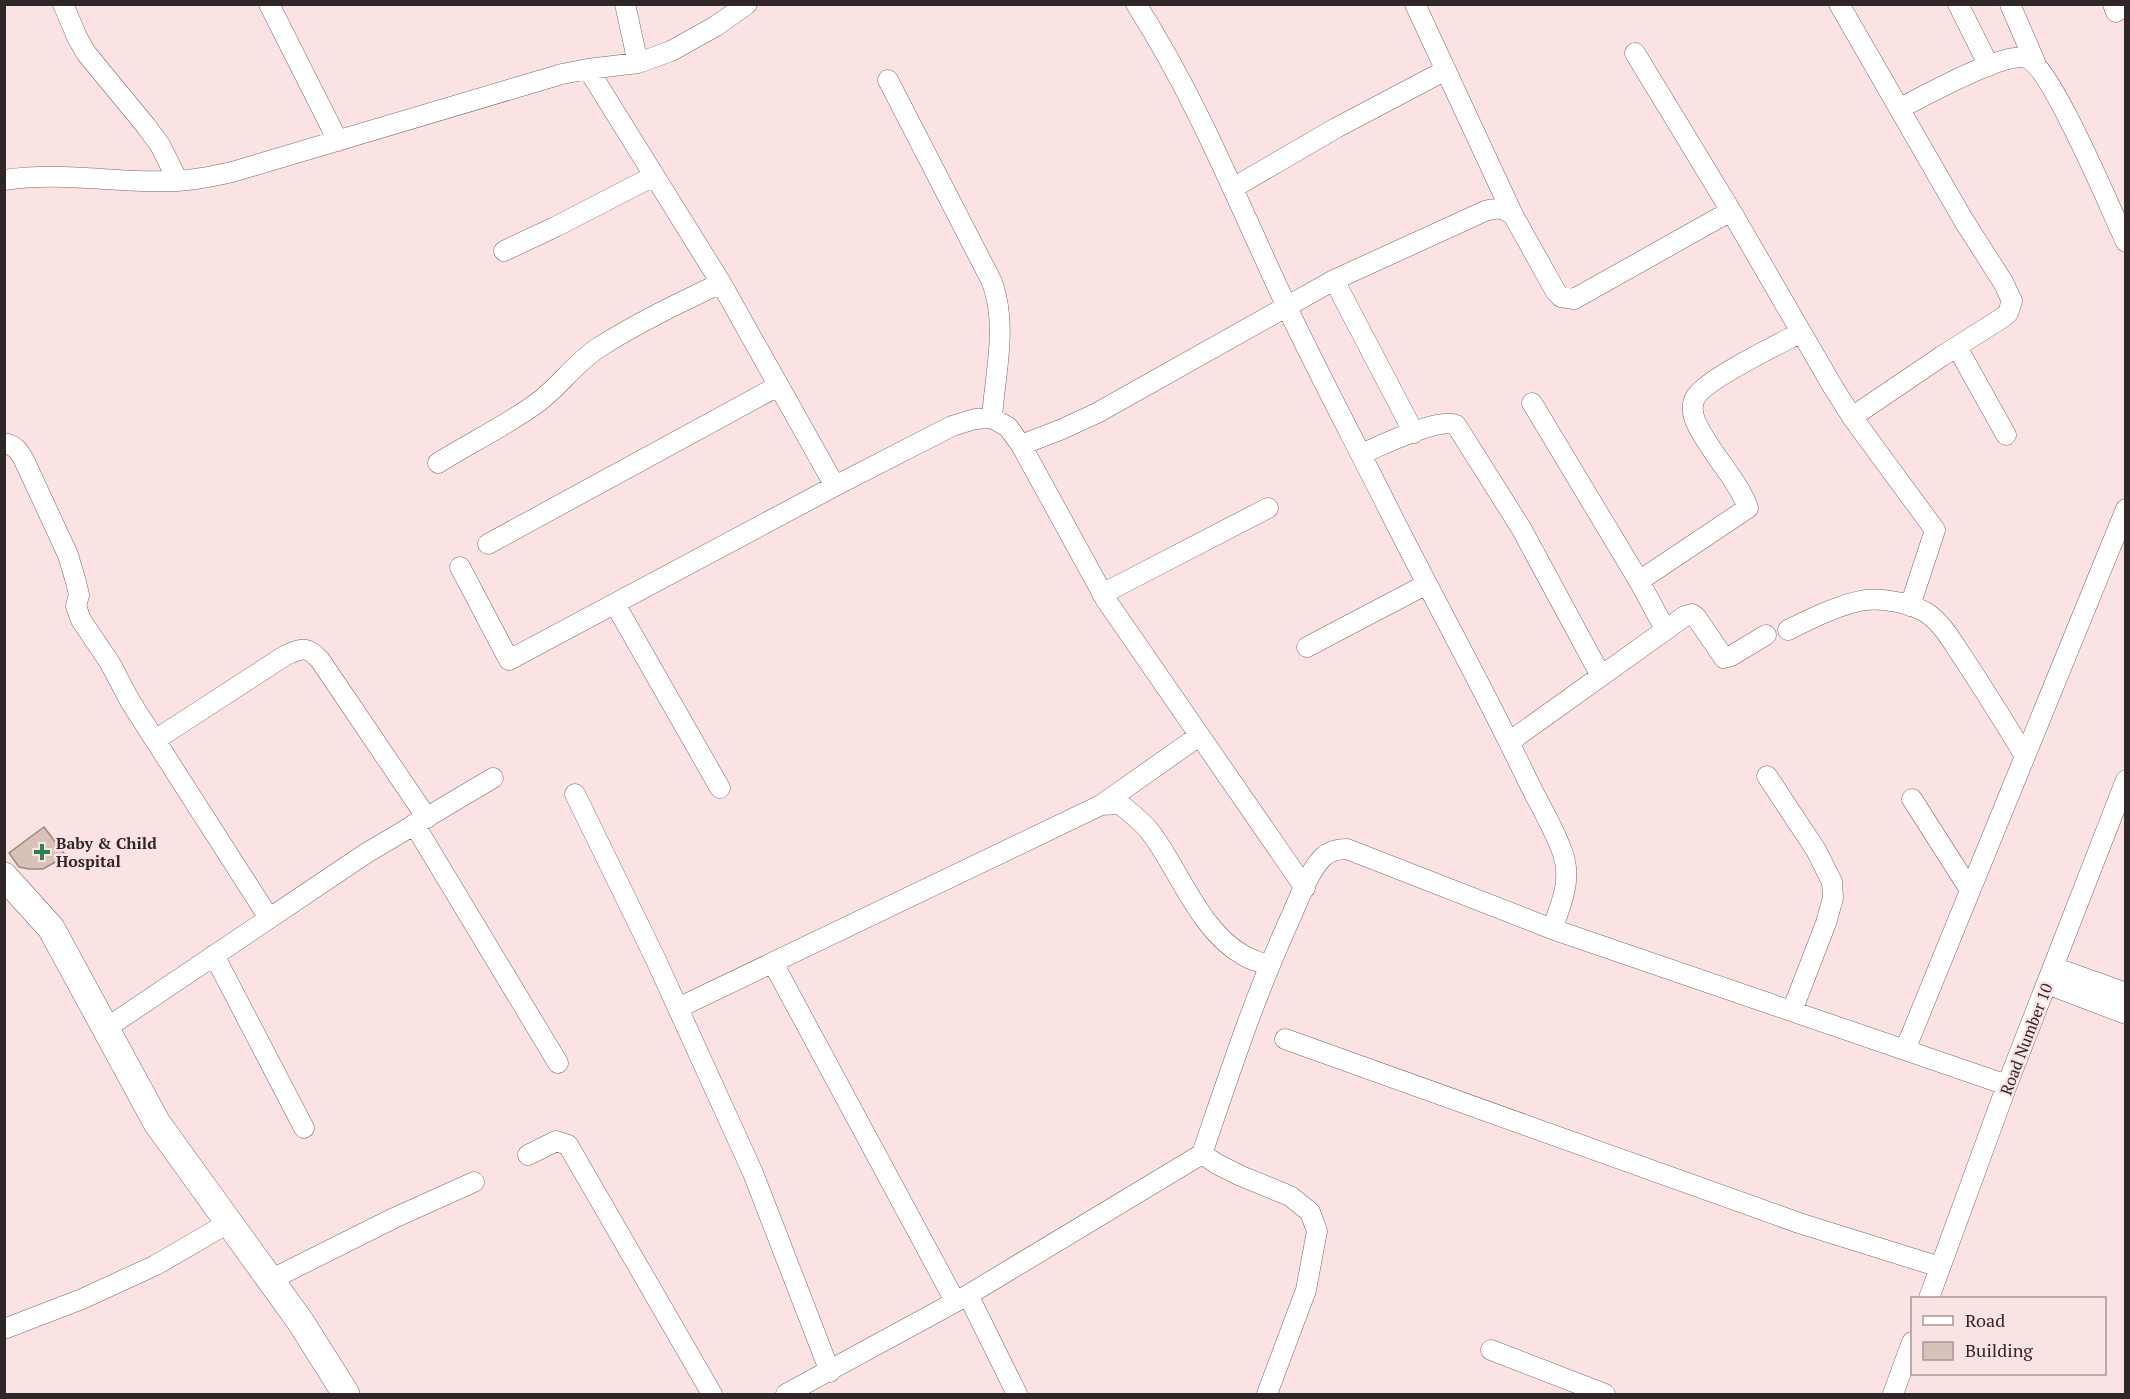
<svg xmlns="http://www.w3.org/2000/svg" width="2130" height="1399" viewBox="0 0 2130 1399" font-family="'PT Serif',serif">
  <rect width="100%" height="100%" fill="#fbe3e4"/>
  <!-- building -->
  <path fill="#d7c1b9" stroke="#9c8880" stroke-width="1.5" d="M44,827L66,856L43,869H29L19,867L9,853Z"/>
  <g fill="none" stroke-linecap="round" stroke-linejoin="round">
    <!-- street casing -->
    <g stroke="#7b6567" stroke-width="21">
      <path id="street" d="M63,4L77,37L86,53L146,126L160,145L178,181
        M269,4L338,141
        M625,4L638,63
        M1136,4C1197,99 1238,203 1286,305C1318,373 1354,440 1388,508C1433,598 1482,685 1525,775C1537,801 1554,827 1563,854C1572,880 1561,905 1552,929
        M1415,4L1513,215
        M1839,4L1964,221L2003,282L2012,301L2008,313L2002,318L1942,356L1852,417
        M1958,4L1989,66
        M2010,4L2035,62
        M2113,4L2116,12
        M1635,53L1731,211L1833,387L1852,417L1935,530L1910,606
        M588,69L721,283L835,486
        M888,80L992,282C1008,326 995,373 992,418
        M1900,108C1923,97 2003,51 2026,58C2051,65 2112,213 2126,242
        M4,180C65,171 118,184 177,181C196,180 214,176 232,172L562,74L588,69L638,63L671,51L716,26L747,4
        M1233,188L1336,128L1446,70
        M504,251L555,227L654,176
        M1334,280L1414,433
        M1957,347L2006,435
        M1532,403L1639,581L1665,629
        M4,443C15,445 19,451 24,460L68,555L76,582L79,595L76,606L81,620L110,663L130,701L269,918
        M1021,445L1060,430L1097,413L1334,280L1485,211C1497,207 1503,208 1513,215L1556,292L1561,297L1574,299L1731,211
        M1361,454C1380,446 1439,417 1456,425L1521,528L1601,676
        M438,463C470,443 507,425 537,403C559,387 575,363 598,348C637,323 679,303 721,283
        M488,544L778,386
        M460,567L509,660L835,486L952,426L975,419L992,418L1008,427L1021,445L1106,600L1305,888
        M1639,581L1748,508C1741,487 1721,464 1709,445C1701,432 1687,414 1695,398C1704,380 1779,344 1800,333
        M1102,594L1268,508
        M615,604L720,788
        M1788,630C1810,619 1840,604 1865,600C1884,598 1910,603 1927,613C1943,624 1953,643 1964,659C1985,691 2005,723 2025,756
        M1307,647L1427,584
        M155,740L286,655C303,648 307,646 320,660L427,818
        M1509,742L1685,616L1692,614L1696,617L1724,658L1731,656L1766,635
        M1767,776L1816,850L1832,882L1833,898L1826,923L1792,1011
        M575,794L656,960L753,1173L830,1372
        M1912,799L1970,890
        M1101,805L1199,736
        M414,824L558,1063
        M214,955L304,1128
        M773,963L955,1301
        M2053,967L2126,993
        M2047,984L2126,1014
        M678,1008L1101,805L1120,804C1131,813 1143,822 1151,833C1179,870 1200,931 1243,955C1251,960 1260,962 1268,966
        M105,1029L365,854L493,778
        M1285,1039L1799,1223L1940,1267
        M1905,1050L2126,509
        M528,1155L556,1141L568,1145L712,1394
        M270,1280L394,1218L474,1182
        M968,1295L1017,1394
        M1929,1298L2007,1085L2126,780
        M4,1329L82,1299L156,1265L228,1223
        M1491,1350L1605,1394
        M786,1394L968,1295L1202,1154
        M1267,1394L1306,1290L1317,1231L1310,1212L1290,1196L1241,1176L1217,1164L1202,1154C1229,1075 1255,995 1290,919C1299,899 1307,875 1322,858C1329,851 1337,849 1347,849L1552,929L2007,1085
        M1893,1394L1912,1342"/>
    </g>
    <!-- secondary casing -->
    <g stroke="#7b6567" stroke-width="28">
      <path id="secondary" d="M4,876L51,928L157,1123L300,1321L346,1394"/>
    </g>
    <!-- street -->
    <use href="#street" stroke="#fff" stroke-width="20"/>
    <!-- secondary -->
    <use href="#secondary" stroke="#fff" stroke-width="27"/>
  </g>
  <!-- markers -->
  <path fill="#32804f" stroke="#fbe3e4" stroke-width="2" d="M39 843h6v6h6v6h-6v6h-6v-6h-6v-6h6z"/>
  <g text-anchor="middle" stroke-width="5" stroke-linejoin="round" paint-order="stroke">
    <!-- poi labels -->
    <g font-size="16" font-weight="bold" fill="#2f2627" stroke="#fbe3e4" text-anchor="start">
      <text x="56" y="849">Baby &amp; Child<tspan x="56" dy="18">Hospital</tspan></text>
    </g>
    <!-- street labels -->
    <g font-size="16" fill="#2f2627" stroke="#fbe3e4">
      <text transform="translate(2026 1039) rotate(-69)" y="6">Road Number 10</text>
    </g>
  </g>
  <!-- border -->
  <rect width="2130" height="1399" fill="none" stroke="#2f2627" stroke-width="12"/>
  <!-- legend -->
  <rect x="1911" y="1297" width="195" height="78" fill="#fbe3e4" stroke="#a99798" stroke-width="1.5"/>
  <rect x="1923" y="1316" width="30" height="9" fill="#ffffff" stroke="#a99798" stroke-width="1.5"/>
  <text x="1965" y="1327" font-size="18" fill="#2f2627">Road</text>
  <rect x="1923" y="1342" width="30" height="18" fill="#d7c1b9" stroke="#a99798" stroke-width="1.5"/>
  <text x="1965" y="1357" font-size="18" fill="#2f2627">Building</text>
</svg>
